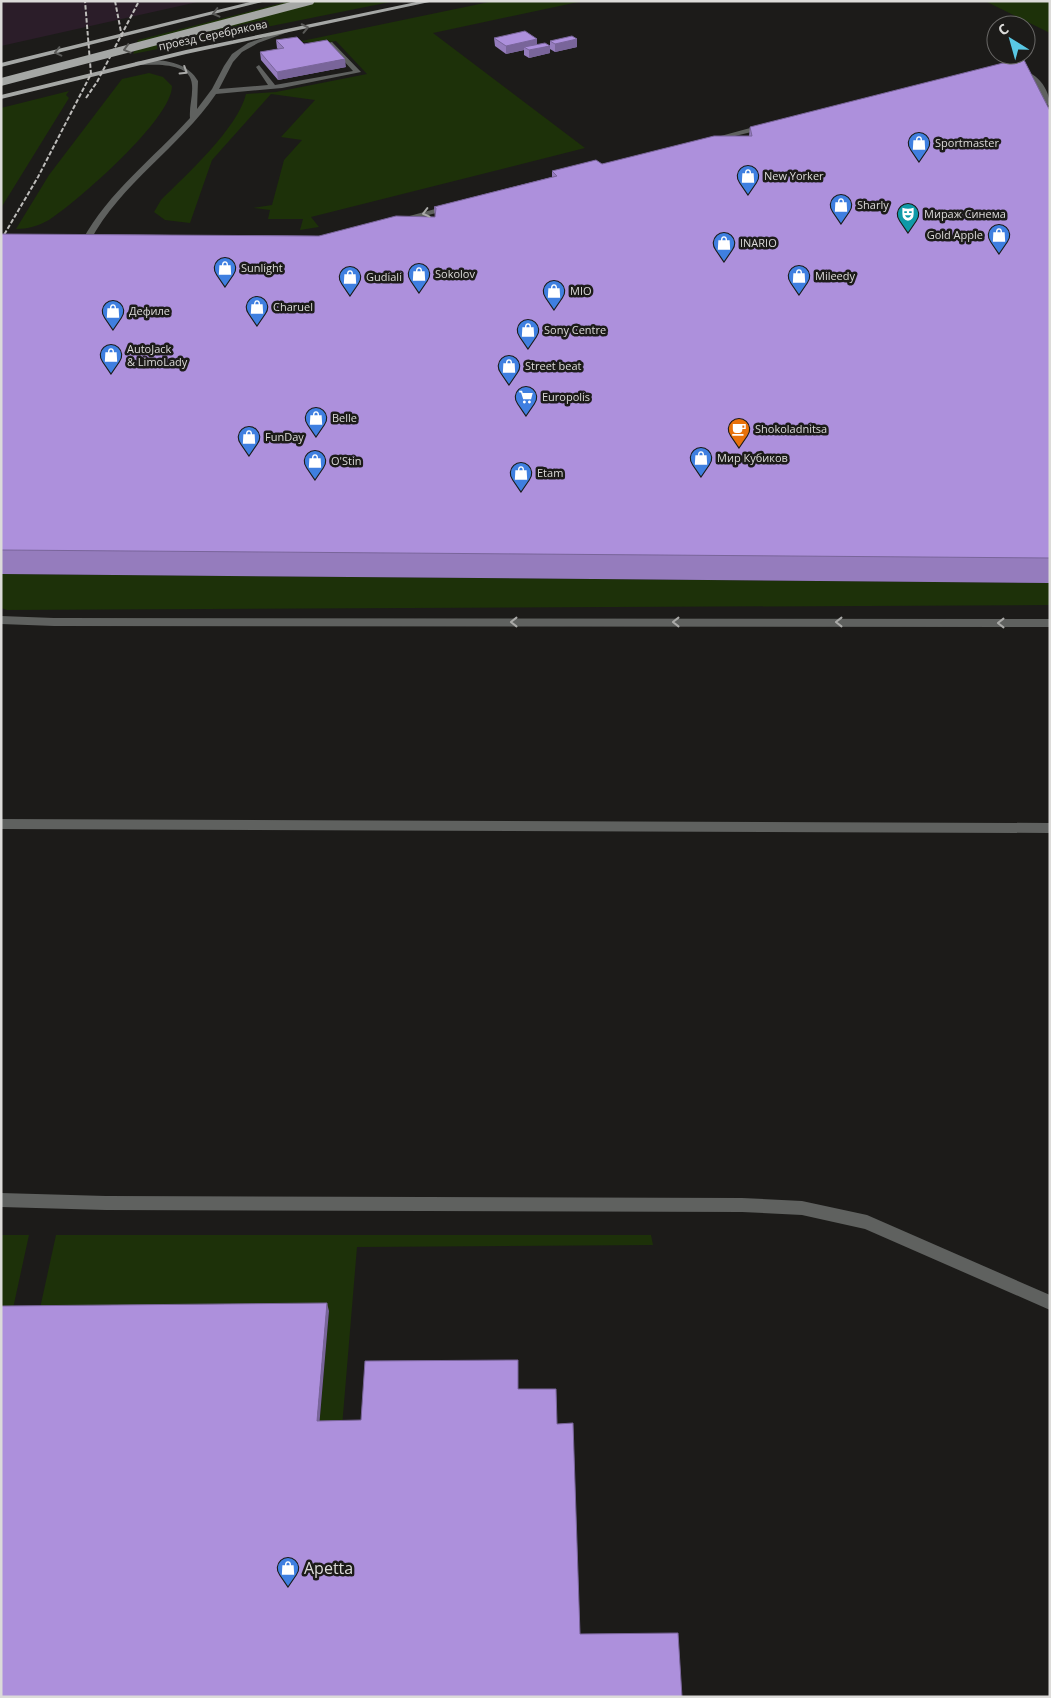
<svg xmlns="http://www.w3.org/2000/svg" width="1051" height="1698" viewBox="0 0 1051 1698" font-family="'Open Sans',sans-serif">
  <rect width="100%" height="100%" fill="#1c1b19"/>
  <!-- industrial -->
  <path fill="#2b1d29" d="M1,1H202L1,46Z"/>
  <!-- green -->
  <path fill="#1d3109" d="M290,1H395L133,54L138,40Z
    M494,1H583L433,33L585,148L311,217L319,227L300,230L303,219H268L270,210L253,208L272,205L284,160L302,140L281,137L315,100L271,94L212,160L190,223L165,220L154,212L161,200C186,175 238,128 246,94L276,92L367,74L336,41L312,45L308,42H297Z
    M985,1H1050V33Z
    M149,73L163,77L172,86C172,119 78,201 49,220C38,226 28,229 16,229L49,175L122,79Z
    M69,91L66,95L69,98L1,208V108Z
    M1,574L1050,583V605L7,610L1,608Z
    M1,1235H29L12,1313H1Z
    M56,1235H651L653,1245L357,1247L342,1427L319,1428L329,1311L39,1313Z"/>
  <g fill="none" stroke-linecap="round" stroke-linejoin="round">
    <!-- minor -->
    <path fill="#5f615f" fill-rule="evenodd" d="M283,31L288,32L258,43L242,52L233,62L219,89L268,85L256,67L259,65L275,85L353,71L330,46L315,49L312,47L332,42L361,72L282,88L216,94C179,148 121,183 90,241L93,249L86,251L82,241C109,191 153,159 190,118C189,107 193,96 192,85C191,61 153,65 137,65L135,64V62C157,58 186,60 198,81L197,109L212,89L224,66L232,54L248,43Z
      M1016,70C1035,69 1050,88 1050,106L1046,104L1034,81L1016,72Z
      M765,124H768V128L710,142L706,140Z
      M450,205L454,207L453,209L395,223L391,221Z
      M1,616L54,618L1050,619V627L54,626L1,624Z
      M1,819L1050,823V833L1,829Z
      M1,1193L106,1196L742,1198L802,1201L867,1215L1050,1295V1310L865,1229L802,1215L742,1212L106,1210L1,1207Z"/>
    <!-- major -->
    <path fill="#a5a7a5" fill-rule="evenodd" d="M254,1H266L1,67V63Z
      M421,1H434L186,54L1,99V95L186,50Z"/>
    <!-- rail -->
    <path stroke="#bdbcba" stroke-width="2" stroke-dasharray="4.5 2" stroke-linecap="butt" d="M115,1L122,37
      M86,98L97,82L139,1
      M1,240L38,177L91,74L85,1"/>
    <!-- major-bridge -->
    <path stroke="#a5a7a5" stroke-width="8" d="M1,82L310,1"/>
  </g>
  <!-- wall -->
  <path fill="#957cbd" d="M494,38L537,39V44L550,53L529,58L524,55V50L506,54L495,46Z
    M577,39V47L555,52L550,49V41Z
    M276,40L304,44L346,67L278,80L261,60L260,52L278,49L277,48Z
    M1050,111V583L1,574V234L319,236L435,217L434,207L552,177V171L602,164L749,136L750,127Z"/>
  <!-- shaded-wall -->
  <path fill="#79659a" d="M537,39V47H524V50L506,54V46Z
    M577,39V47L555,52V44Z
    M550,46V53L529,58V50Z
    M345,59L346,67L278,80L277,72Z
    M327,1303L329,1311L319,1428L317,1421Z"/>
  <!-- building -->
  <path fill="#ad90dc" stroke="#79659a" d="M525,31L537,39L506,46L494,38Z
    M572,36L577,39L555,44L550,41Z
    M297,37L304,44L327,40L345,59L277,72L260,52L284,48L276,40Z
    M545,43L550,46L529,50L524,47Z
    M1023,58L1050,111V558L1,550V234L319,236L396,216L435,217L436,208L434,207L557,176L552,171L596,160L602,164L714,136H752L750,127Z
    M327,1303L317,1421L361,1420L365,1361L518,1360V1389H556L557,1424L573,1423L580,1634L678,1633L682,1697H1V1306Z"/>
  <!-- one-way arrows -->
  <defs><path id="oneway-chevron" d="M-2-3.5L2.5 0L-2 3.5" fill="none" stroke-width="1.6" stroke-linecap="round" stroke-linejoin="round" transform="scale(1.25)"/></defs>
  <g stroke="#5a5a58">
    <use href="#oneway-chevron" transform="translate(216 13) rotate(166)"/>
    <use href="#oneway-chevron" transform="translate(305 28) rotate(-12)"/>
    <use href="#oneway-chevron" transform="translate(127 49) rotate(165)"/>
    <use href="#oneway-chevron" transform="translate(58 52) rotate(167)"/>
  </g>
  <g stroke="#aaaaa8">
    <use href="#oneway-chevron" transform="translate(184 71) rotate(32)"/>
    <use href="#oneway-chevron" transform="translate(426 213) rotate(166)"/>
    <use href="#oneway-chevron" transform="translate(514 622) rotate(-180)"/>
    <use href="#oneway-chevron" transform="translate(676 622) rotate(180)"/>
    <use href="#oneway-chevron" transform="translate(839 622) rotate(-180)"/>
    <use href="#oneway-chevron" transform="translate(1001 623) rotate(-180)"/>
  </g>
  <!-- icons -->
  <defs>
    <g id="shop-pin" transform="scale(1.125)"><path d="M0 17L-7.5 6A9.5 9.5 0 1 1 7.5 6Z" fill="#3f7fe0" stroke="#1c1b19"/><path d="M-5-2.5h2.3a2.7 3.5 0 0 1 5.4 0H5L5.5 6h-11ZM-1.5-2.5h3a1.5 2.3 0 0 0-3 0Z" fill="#fff"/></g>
    <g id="theatre-pin" transform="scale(1.125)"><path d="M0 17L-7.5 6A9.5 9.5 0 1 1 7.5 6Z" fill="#0f9aa8" stroke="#1c1b19"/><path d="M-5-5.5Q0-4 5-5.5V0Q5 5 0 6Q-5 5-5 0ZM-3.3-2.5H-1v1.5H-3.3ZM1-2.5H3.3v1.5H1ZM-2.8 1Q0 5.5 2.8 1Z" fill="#fff"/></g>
    <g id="supermarket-pin" transform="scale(1.125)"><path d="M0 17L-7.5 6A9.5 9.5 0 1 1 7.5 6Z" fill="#3f7fe0" stroke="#1c1b19"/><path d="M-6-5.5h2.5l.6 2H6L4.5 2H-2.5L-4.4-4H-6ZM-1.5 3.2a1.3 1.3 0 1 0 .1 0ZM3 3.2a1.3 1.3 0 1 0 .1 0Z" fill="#fff"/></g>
    <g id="cafe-pin" transform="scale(1.125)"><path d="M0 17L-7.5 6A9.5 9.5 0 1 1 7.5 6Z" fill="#e8710a" stroke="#1c1b19"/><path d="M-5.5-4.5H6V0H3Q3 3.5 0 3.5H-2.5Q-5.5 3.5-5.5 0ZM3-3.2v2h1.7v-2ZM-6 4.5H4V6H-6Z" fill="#fff"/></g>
  </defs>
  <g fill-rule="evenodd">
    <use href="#shop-pin" x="919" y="143"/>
    <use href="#shop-pin" x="748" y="176"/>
    <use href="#shop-pin" x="841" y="205"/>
    <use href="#theatre-pin" x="908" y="214"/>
    <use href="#shop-pin" x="999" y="235"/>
    <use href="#shop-pin" x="724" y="243"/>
    <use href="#shop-pin" x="225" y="268"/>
    <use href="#shop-pin" x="419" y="274"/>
    <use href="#shop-pin" x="799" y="276"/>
    <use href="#shop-pin" x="350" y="277"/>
    <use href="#shop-pin" x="554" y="291"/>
    <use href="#shop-pin" x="257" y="307"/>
    <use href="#shop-pin" x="113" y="311"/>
    <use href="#shop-pin" x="528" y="330"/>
    <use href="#shop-pin" x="111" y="355"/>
    <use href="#shop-pin" x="509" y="366"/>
    <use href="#supermarket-pin" x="526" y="397"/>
    <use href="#shop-pin" x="316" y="418"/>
    <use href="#cafe-pin" x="739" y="429"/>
    <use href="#shop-pin" x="249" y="437"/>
    <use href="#shop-pin" x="701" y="458"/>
    <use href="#shop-pin" x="315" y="461"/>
    <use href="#shop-pin" x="521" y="473"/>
    <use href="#shop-pin" x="288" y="1568"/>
  </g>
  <g text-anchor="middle" stroke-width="5" stroke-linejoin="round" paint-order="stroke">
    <!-- far-street labels -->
    <g font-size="11" fill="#dcdbd9" stroke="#1c1b19">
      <text transform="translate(213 35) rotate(-12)" y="4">проезд Серебрякова</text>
    </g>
    <!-- far-poi labels -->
    <g font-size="11" fill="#dcdbd9" stroke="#1c1b19" text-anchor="start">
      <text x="935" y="147">Sportmaster</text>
      <text x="764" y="180">New Yorker</text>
      <text x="857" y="209">Sharly</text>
      <text x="924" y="218">Мираж Синема</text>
      <text x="983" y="239" text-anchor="end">Gold Apple</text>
      <text x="740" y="247">INARIO</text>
      <text x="241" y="272">Sunlight</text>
      <text x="435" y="278">Sokolov</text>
      <text x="815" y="280">Mileedy</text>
      <text x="366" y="281">Gudiali</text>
      <text x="570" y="295">MIO</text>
      <text x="273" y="311">Charuel</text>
      <text x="129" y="315">Дефиле</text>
      <text x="544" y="334">Sony Centre</text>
      <text x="127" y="353">AutoJack<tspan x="127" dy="13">&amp; LimoLady</tspan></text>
      <text x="525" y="370">Street beat</text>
      <text x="542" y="401">Europolis</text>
      <text x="332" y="422">Belle</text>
      <text x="755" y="433">Shokoladnitsa</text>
      <text x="265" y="441">FunDay</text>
      <text x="717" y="462">Мир Кубиков</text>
      <text x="331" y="465">O'Stin</text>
      <text x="537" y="477">Etam</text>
    </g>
    <!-- near-poi labels -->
    <g font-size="16" fill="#dcdbd9" stroke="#1c1b19" text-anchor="start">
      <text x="304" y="1574">Apetta</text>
    </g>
  </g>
  <!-- border -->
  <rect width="1051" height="1698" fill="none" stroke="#dcdbd9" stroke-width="5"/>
  <!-- north arrow -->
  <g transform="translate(1011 40) rotate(323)"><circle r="24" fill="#1c1b19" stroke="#696866"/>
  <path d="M0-4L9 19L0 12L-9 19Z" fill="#59c8e4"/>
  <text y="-8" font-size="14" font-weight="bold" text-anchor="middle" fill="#dcdbd9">С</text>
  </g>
</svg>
